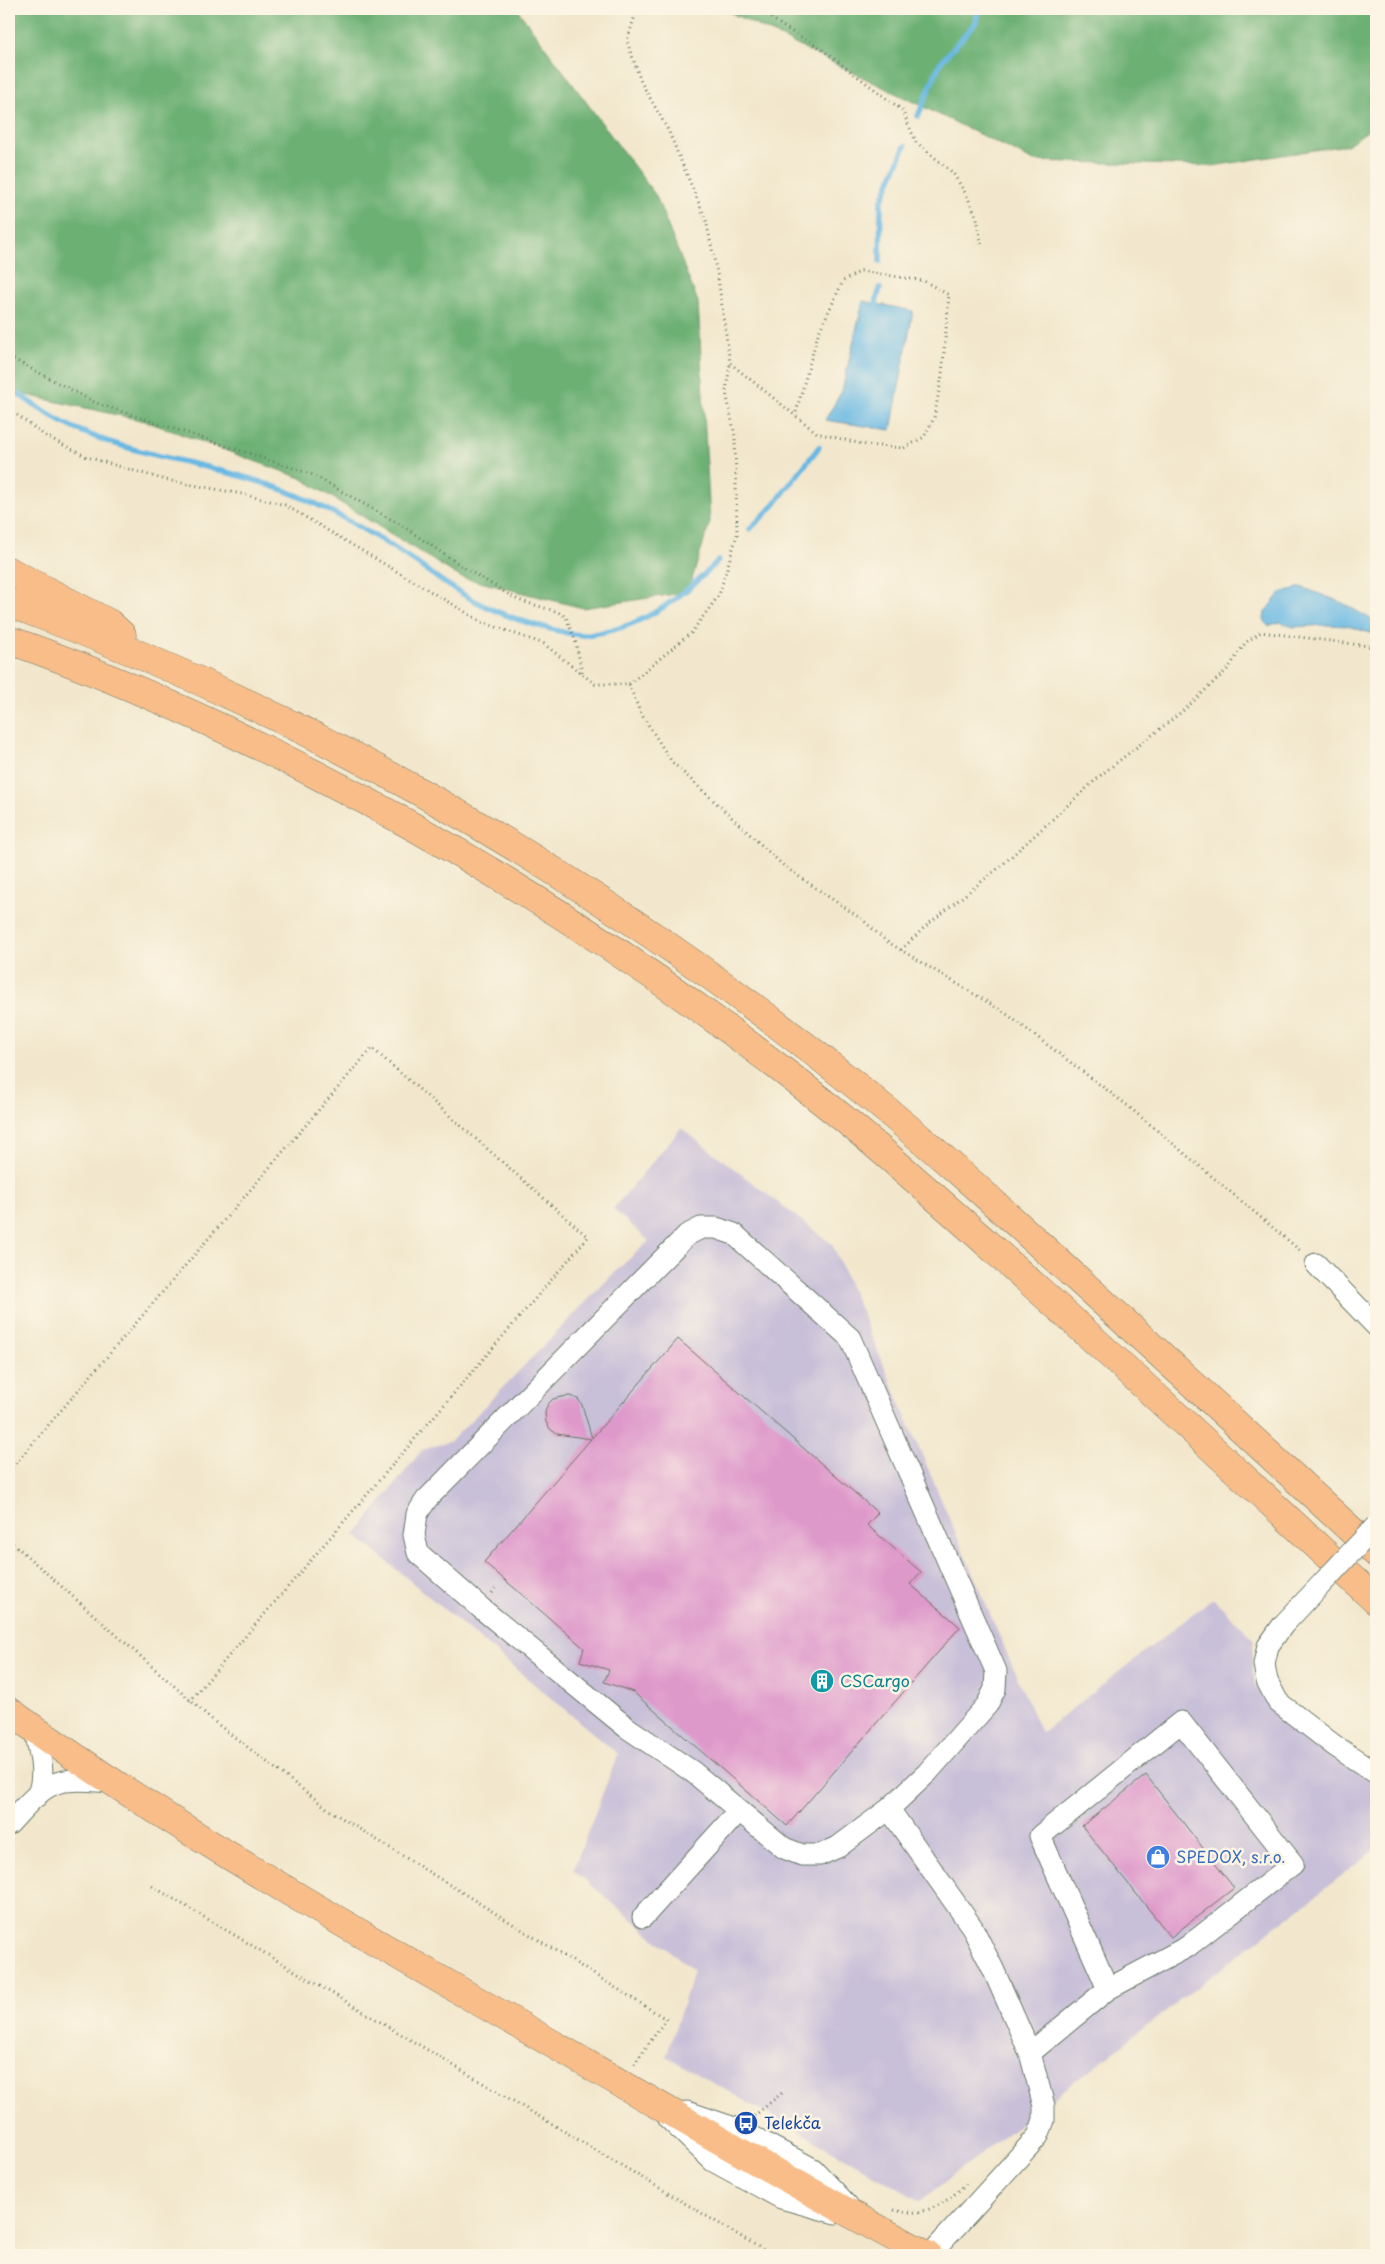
<svg xmlns="http://www.w3.org/2000/svg" width="1385" height="2264" viewBox="0 0 1385 2264" font-family="'Playpen Sans',sans-serif">
  <rect width="100%" height="100%" fill="#fcf5e5"/>
  <filter id="ink" filterUnits="userSpaceOnUse"><feTurbulence type="fractalNoise" baseFrequency=".02" numOctaves="2"/><feDisplacementMap in="SourceGraphic" scale="10" xChannelSelector="R" yChannelSelector="G"/><feConvolveMatrix kernelMatrix="1 2 1 2 8 2 1 2 1" color-interpolation-filters="sRGB"/></filter>
  <filter id="wash" filterUnits="userSpaceOnUse"><feTurbulence type="fractalNoise" baseFrequency=".0096" numOctaves="4" result="noise"/><feDisplacementMap in="SourceGraphic" scale="20" xChannelSelector="R" yChannelSelector="G"/><feGaussianBlur stdDeviation="1.12" result="paint"/><feColorMatrix in="noise" values="0 0 0 0 0 0 0 0 0 0 0 0 0 0 0 0 0 1.4 0 .05"/><feComposite in="paint" operator="in"/></filter>
  <g filter="url(#wash)">
    <rect width="100%" height="100%" fill="#f2e7cc"/>
    <!-- industrial -->
    <path fill="#c8bfd8" d="M681,1128L832,1244L1041,1733L1213,1598L1254,1639L1252,1662L1255,1685L1272,1708L1376,1784V1849L920,2201L666,2056L694,1971L573,1870L618,1754L355,1535L422,1450L451,1441L616,1271L649,1241L613,1209Z"/>
    <!-- forest -->
    <path fill="#6cb073" stroke="#467654" d="M9,9H517L656,196L698,302L710,522L688,592L583,608L460,577L301,478L145,421L21,394L9,386Z
      M723,9H1376V125L1347,145L1212,166L1034,161Z"/>
    <!-- water -->
    <path fill="#68b8e3" stroke="#447a8c" d="M863,301L913,311L891,430L825,420L842,391Z
      M1301,587L1341,602L1376,622V635L1348,626L1327,625L1293,627L1280,622L1268,626L1264,619L1265,612L1280,593Z"/>
    <g fill="none" stroke-linecap="round" stroke-linejoin="round">
      <!-- stream -->
      <path stroke="#68b8e3" stroke-width="5.5" d="M918,116L940,63L976,22L978,9
        M880,261L881,202L905,146
        M874,310L880,288
        M9,387C32,404 56,421 83,432C142,457 206,463 266,484C311,498 354,523 394,548C415,561 434,577 456,590C484,608 515,620 547,628C559,631 574,636 586,635C642,629 680,599 718,561
        M750,529L773,506L819,447"/>
    </g>
    <g id="blocks">
      <!-- building -->
      <path fill="#de99cb" d="M678,1339L878,1513L867,1525L921,1572L910,1584L960,1627L787,1826L633,1692L604,1682L609,1670L580,1661L584,1648L484,1562L591,1439L557,1434L550,1429L546,1422L545,1412L548,1404L553,1399L561,1397L570,1396L578,1399L582,1405L592,1438Z
        M1146,1775L1234,1888L1171,1937L1082,1826Z"/>
    </g>
  </g>
  <g filter="url(#ink)">
    <use href="#blocks" fill-opacity="0" stroke="#697869" stroke-width="1"/>
    <g fill="none" stroke-linecap="round" stroke-linejoin="round">
      <!-- minor casing -->
      <g stroke="#697869" stroke-width="23">
        <path id="minor" d="M701,1228H716L734,1234L850,1338L996,1671L995,1689L987,1705L927,1773L889,1809L838,1847L820,1855H802L784,1848L693,1772L626,1727L482,1609L418,1553L414,1535L417,1514L426,1500L653,1269L687,1235Z
          M1316,1264L1376,1326
          M1283,1625L1268,1646L1264,1664L1267,1681L1278,1702L1335,1746L1376,1773
          M35,1730C39,1752 47,1775 37,1796
          M889,1809L972,1927L993,1969L1030,2053L1044,2106V2120L1038,2136L930,2255
          M9,1824C23,1810 39,1787 60,1782C76,1778 95,1781 111,1782
          M643,1917L739,1811
          M1030,2053L1108,1989L1187,1947L1293,1864L1181,1722L1040,1836L1108,1989
          M687,2112L740,2130L813,2169L848,2206
          M669,2119L713,2161L781,2198L835,2213"/>
      </g>
      <!-- major casing -->
      <g stroke="#697869" stroke-width="29">
        <path id="major" d="M9,1711C165,1823 331,1917 497,2012C640,2094 782,2178 927,2255"/>
      </g>
      <!-- highway casing -->
      <g stroke="#697869" stroke-width="29">
        <path id="highway" d="M9,571L109,623L122,635
          M9,603C321,718 610,887 869,1096C939,1152 1005,1213 1072,1274C1174,1366 1275,1460 1376,1553
          M9,640C113,676 213,722 311,772C499,868 678,984 843,1118C910,1173 975,1233 1040,1291C1153,1393 1265,1497 1376,1601"/>
      </g>
      <!-- path -->
      <path stroke="#697869" stroke-width="3" stroke-dasharray="1 4" stroke-linecap="butt" d="M637,9L627,41L641,82L668,130L706,220L718,278L730,363L817,433L866,445L904,448L924,437L934,418L942,375L949,295L924,281L861,271L843,281L818,334L795,416
        M759,9L784,27L820,48L902,110L916,142L953,173L966,194L977,218L982,248
        M9,357L96,403L311,474L401,525L463,567L518,600L558,612L566,617L576,643L582,672
        M9,409L44,435L87,457L166,480L242,494L285,505L482,622L544,644L595,684H629L640,712L672,762L785,867L863,920L886,941L1004,1012L1128,1106L1302,1252
        M629,684L691,633L719,595L737,535L735,436L726,392L730,364
        M901,950L926,926L1001,866L1101,775L1184,710L1228,669L1245,643L1261,632L1376,647
        M9,1471L372,1048L588,1237L190,1701
        M9,1540L216,1723L332,1812L666,2019L633,2066
        M492,1593L497,1587
        M152,1886L772,2255
        M754,2116L782,2093
        M894,2210C924,2218 945,2204 966,2184"/>
      <!-- minor -->
      <use href="#minor" stroke="#fff" stroke-width="21"/>
      <!-- major -->
      <use href="#major" stroke="#f8bd89" stroke-width="28"/>
      <!-- highway -->
      <use href="#highway" stroke="#f8bd89" stroke-width="28"/>
      <!-- minor-bridge casing -->
      <g stroke="#697869" stroke-width="23" stroke-linecap="butt">
        <path id="minor-bridge" d="M1283,1625L1376,1526"/>
      </g>
      <!-- minor-bridge -->
      <use href="#minor-bridge" stroke="#fff" stroke-width="21"/>
    </g>
  </g>
  <!-- icons -->
  <defs>
    <g id="building-disc" transform="scale(1.25)"><circle r="9.5" fill="#0f9aa8" stroke="#fcf5e5"/><path d="M-4-6H4V6H1V3H-1V6H-4ZM-2.5-4.3h1.7v1.8h-1.7ZM.8-4.3h1.7v1.8H.8ZM-2.5-1h1.7V.8h-1.7ZM.8-1h1.7V.8H.8Z" fill="#fff"/></g>
    <g id="shop-disc" transform="scale(1.25)"><circle r="9.5" fill="#3f7fe0" stroke="#fcf5e5"/><path d="M-5-2.5h2.3a2.7 3.5 0 0 1 5.4 0H5L5.5 6h-11ZM-1.5-2.5h3a1.5 2.3 0 0 0-3 0Z" fill="#fff"/></g>
    <g id="bus-disc" transform="scale(1.25)"><circle r="9.5" fill="#1a4fb4" stroke="#fcf5e5"/><path d="M-5-6H5V4H4V6H2V4H-2V6H-4V4H-5ZM-3.5-4V0h7V-4ZM-3.5 1.2v1.5H-2V1.2ZM2 1.2v1.5H3.5V1.2Z" fill="#fff"/></g>
  </defs>
  <g fill-rule="evenodd">
    <use href="#building-disc" x="822" y="1681"/>
    <use href="#shop-disc" x="1158" y="1857"/>
    <use href="#bus-disc" x="746" y="2123"/>
  </g>
  <g text-anchor="middle" stroke-width="5" stroke-linejoin="round" paint-order="stroke">
    <!-- culture labels -->
    <g font-size="16" fill="#0d838f" stroke="#fcf5e5" text-anchor="start">
      <text x="840" y="1687">CSCargo</text>
    </g>
    <!-- shop labels -->
    <g font-size="16" fill="#366cbe" stroke="#fcf5e5" text-anchor="start">
      <text x="1176" y="1863">SPEDOX, s.r.o.</text>
    </g>
    <!-- transit labels -->
    <g font-size="16" fill="#164399" stroke="#fcf5e5" text-anchor="start">
      <text x="764" y="2129">Telekča</text>
    </g>
  </g>
  <!-- margin -->
  <rect width="1385" height="2264" fill="none" stroke="#fcf5e5" stroke-width="30"/>
</svg>
